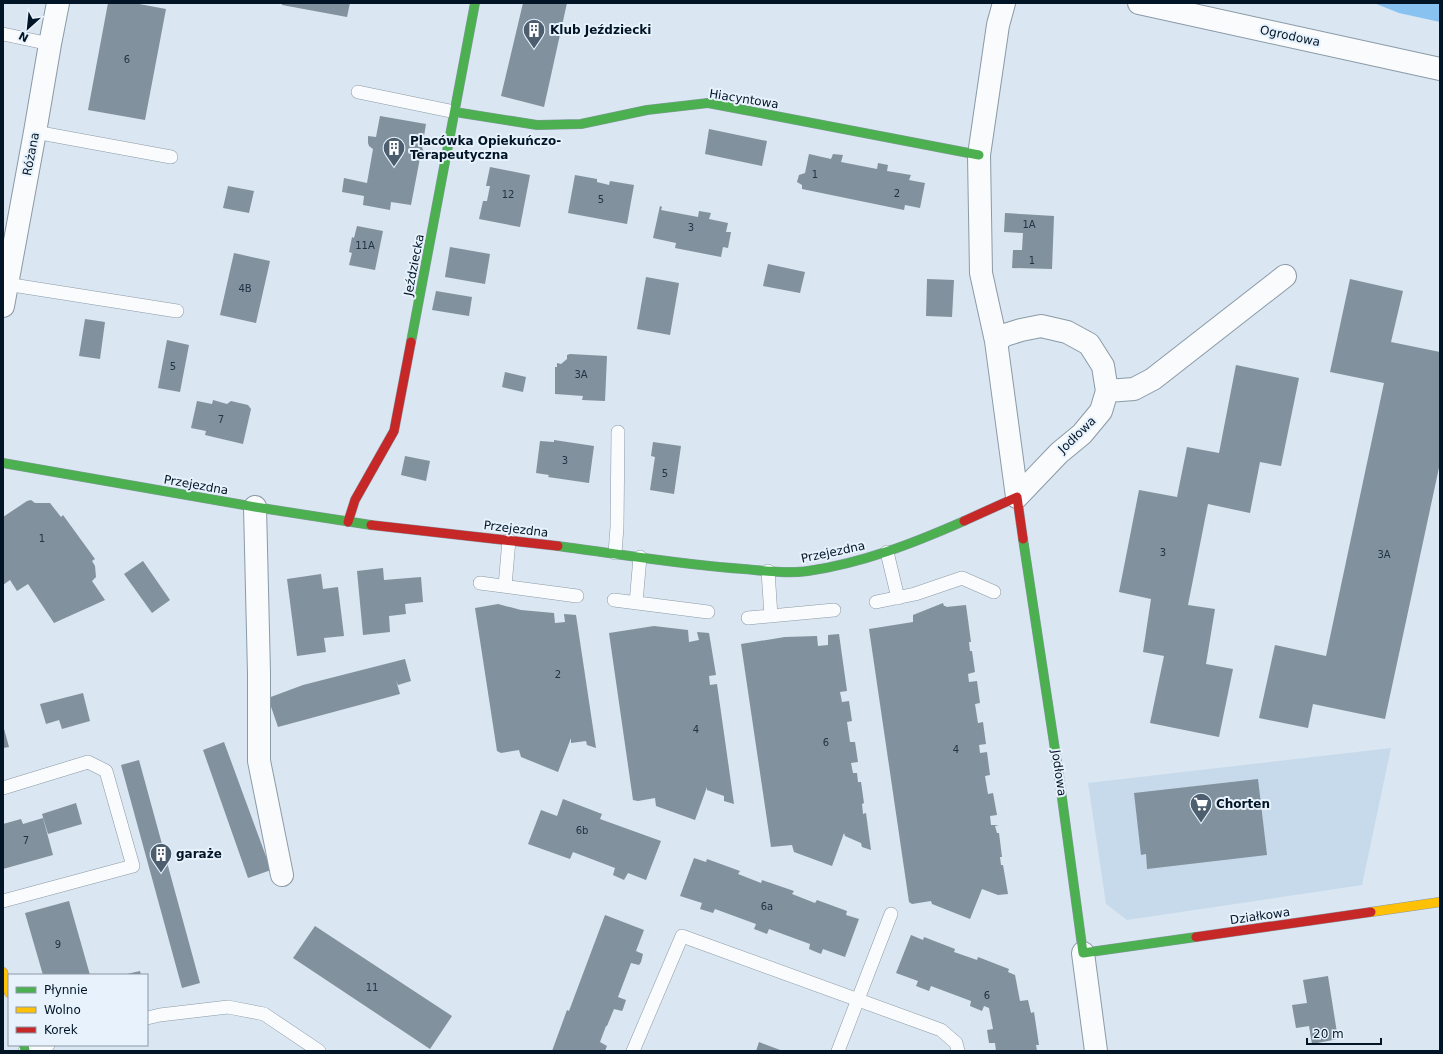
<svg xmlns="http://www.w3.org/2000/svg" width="1443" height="1054" viewBox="0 0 1443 1054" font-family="'DejaVu Sans',sans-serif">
  <rect width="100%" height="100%" fill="#dae6f1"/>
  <!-- built -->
  <path fill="#c7daeb" d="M1391,748L1362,885L1127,920L1106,904L1088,783Z"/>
  <!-- water -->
  <path fill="#88c2f0" d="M1374,3H1440V22L1399,13Z"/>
  <!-- building -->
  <path fill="#81919e" d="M108,3H134L166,9L145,120L88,110Z
    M282,3H350L347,17L282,5Z
    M523,3H567L544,107L501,96Z
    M380,116L426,124L424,136L428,137L430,142L422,147L424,153L420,158L411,205L391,202L390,210L363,205L364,196L342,192L344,178L367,183L373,149L369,146L368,143V136L376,137Z
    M709,129L767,141L762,166L705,154Z
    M809,154L831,159L833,154L843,155L841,162L877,169L878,163L888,165L887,171L911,175L909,180L925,183L920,208L905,205L904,210L802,189V185L797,182L799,175L805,173Z
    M490,167L530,175L520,227L479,219L483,201H487L490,186H486Z
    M575,175L597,179V182L609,185L610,181L634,185L627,224L568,213Z
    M228,186L254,191L249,213L223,208Z
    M660,206L662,207L661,210L698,217L699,211L711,213L709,219L728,223L726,232H731L728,248L723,247L721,257L675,248L676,243L653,238Z
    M1005,213L1054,216L1052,269L1012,268L1013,250H1022L1023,233L1004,232Z
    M357,226L383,231L375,270L349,265L352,253L349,252L352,237L354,238Z
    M450,247L490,254L485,284L445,277Z
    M234,253L270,261L256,323L220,315Z
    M768,264L805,272L800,293L763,286Z
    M646,277L679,283L670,335L637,329Z
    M927,279L954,280L952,317L926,316Z
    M1350,279L1403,291L1391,342L1440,352V463L1385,719L1313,704L1308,728L1259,718L1275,645L1326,656L1384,383L1330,372Z
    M436,291L472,297L469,316L432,310Z
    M85,319L105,322L100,359L79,356Z
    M167,340L189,345L180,392L158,388Z
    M570,354L607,356L605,401L582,400L583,396L555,394V367H557V363L561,364L567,359V355Z
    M1236,365L1299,378L1281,466L1260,462L1250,513L1208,504L1188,605L1215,609L1206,664L1233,669L1219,737L1150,723L1164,656L1143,652L1151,599L1119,592L1139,490L1177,497L1187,447L1219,453Z
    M505,372L526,377L523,392L502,387Z
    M213,400L227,404L231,401L248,405L251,409L243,444L205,435L206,431L191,428L197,401L212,404Z
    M554,440L594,446L589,483L548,477L549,475L536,473L540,441L554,442Z
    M653,442L681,446L674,494L650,490L655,457L651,456Z
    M405,456L430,461L426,481L401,475Z
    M31,500L35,503H50L61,517L63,515L95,559L92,561L95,566L96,577L92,581L105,600L54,623L28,584L17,591L10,580L3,585V517L27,501Z
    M143,561L170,600L152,613L124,574Z
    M383,568L384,580L421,577L423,602L405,604L406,614L389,616L390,632L363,635L357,571Z
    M321,574L323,589L338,587L344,636L324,638L326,652L297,656L287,579Z
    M943,603L944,606H946V607L966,605L971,642H969L970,651H972L975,672L968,674L969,682L977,681L980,703L975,704L978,723L983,722L986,744L979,745L980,753L987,752L990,775L985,776L988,794L993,793L997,815L990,816L991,825H999L995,826L997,833H999L1002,857H1000L1001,865H1003L1008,894L998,895L982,889L970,919L932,904L931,901L912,904L909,902L869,629L913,622V615Z
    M498,604L521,610L554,613L555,623L565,622L564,614L576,615L596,748L587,745L586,741L571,743V738L558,772L521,757L519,750L501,753L497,751L475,608Z
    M654,626L688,630L689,642L699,640L697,632L709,633L716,675L709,676L710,685L717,684L734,804L724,801V796L707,790V787L695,820L656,806L655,798L638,801L633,800L609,633Z
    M839,634L847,691L840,692L842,702L849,701L852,721L847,722L850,742H855L858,762L851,763L853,773H857L858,782H861L864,803L862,804L863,814L866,813L871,850L862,847L861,843L845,836L844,833L832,866L794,852L792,845L771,847L741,644L785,637L817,636L818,646L828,645V635Z
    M405,659L411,681L398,685L396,680L400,694L278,727L268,698L303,685Z
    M83,693L90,721L62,729L59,720L46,724L40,704Z
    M3,725L9,747L3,748Z
    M224,742L271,870L248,878L203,750Z
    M139,760L200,983L182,988L121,765Z
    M1258,779L1267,855L1147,869L1146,854L1141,855L1134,793Z
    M563,799L602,814L600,819L661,841L646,880L628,873L624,880L613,875L615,868L573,852L570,859L528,844L541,810L557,816Z
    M76,803L82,824L48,834L42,814Z
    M43,818L53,855L3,869V824L21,819L23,824Z
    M694,858L706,862L707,859L740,871L738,874L761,883L762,880L794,891L792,894L815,903L817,900L847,911L846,915L859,919L845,957L823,949L821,954L809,949L810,944L769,929L767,934L754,929L756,924L715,909L713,913L700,909L702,903L680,896Z
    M69,901L90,975H43L25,913Z
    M605,915L644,930L636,951L643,954L641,962L639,965L631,963L618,997L626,1000L623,1009L622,1011L614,1009L607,1026H606L600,1042L607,1046L605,1051H552L567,1010L569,1011Z
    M315,926L452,1016L430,1049L293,958Z
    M911,935L923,940L924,937L955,949L954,952L977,960L978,957L1009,969L1008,972L1015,975L1020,1001L1028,1000L1031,1013L1034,1012L1039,1045H1036L1037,1051H996L995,1043H989L987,1030L993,1029L989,1008L984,1006L982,1011L970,1006L971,1001L931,986L929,991L916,986L918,981L896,973Z
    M140,971L141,975H127V974Z
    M1328,976L1338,1039L1312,1044L1309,1026L1296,1028L1292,1005L1307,1003L1303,980Z
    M759,1042L783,1051H756Z"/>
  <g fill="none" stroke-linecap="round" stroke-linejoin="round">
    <!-- lane casing -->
    <g stroke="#8a9aa7" stroke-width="14">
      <path id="lane" d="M3,34L50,44
        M358,92L455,112
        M35,132L171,157
        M6,284L177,311
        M887,552L898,598
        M615,553L617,527L618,432
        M768,571L771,616
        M480,583L577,596
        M505,586L509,540
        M614,600L708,612
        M876,602L915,594L962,578L994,592
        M636,603L640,557
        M748,618L834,610
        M3,788L88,762L106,771L133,866L3,901
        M147,1018L160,1015L228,1007L264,1014L319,1051
        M25,1051L48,1045
        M633,1051L682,936L941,1030L956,1043L958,1051
        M838,1051L891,914"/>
    </g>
    <!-- street casing -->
    <g stroke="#8a9aa7" stroke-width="24">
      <path id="street" d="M1004,3L998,25L979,155L981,273L996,341L1017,497
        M1139,3L1440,69
        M3,306L35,132L50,44L58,3
        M996,341L1005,335L1021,330L1041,326L1067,332L1089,344L1103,366L1107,391L1101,411L1082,434L1059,453L1017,497
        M1107,391L1134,389L1153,379L1285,276
        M255,507L259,673V761L282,875
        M1083,953L1096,1051"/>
    </g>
    <!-- fast casing -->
    <g stroke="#8a9aa7" stroke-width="10">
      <path id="fast" d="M455,112L537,125L581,124L647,110L708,103L979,155
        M411,342L475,3
        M3,463L255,507L371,525
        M1023,539L1059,776L1083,953L1196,937
        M558,546C620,554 682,565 744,569C765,571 788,574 808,571C863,563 914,543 964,521
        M24,1045L25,1051"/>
    </g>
    <!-- slow casing -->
    <g stroke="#8a9aa7" stroke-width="10">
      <path id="slow" d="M1371,912L1440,902
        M3,972L9,993"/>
    </g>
    <!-- jam casing -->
    <g stroke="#8a9aa7" stroke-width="10">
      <path id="jam" d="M964,521L1017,497L1023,539
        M348,522L355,500L394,431L411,342
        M371,525L558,546
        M1196,937L1371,912"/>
    </g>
    <!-- lane -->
    <use href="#lane" stroke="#f9fbfd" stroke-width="13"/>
    <!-- street -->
    <use href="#street" stroke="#f9fbfd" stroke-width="22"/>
    <!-- fast -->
    <use href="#fast" stroke="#4caf50" stroke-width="9"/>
    <!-- slow -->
    <use href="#slow" stroke="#ffc107" stroke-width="9"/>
    <!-- jam -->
    <use href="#jam" stroke="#c62828" stroke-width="9"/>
  </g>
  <!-- icons -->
  <defs>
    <g id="building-pin" transform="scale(1.15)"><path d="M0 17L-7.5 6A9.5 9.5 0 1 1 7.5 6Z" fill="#4d5e6e" stroke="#e7f2fc"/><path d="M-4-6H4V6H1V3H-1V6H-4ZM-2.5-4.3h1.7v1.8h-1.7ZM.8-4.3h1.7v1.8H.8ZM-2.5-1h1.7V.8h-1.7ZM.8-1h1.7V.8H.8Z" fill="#fff"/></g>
    <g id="supermarket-pin" transform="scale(1.15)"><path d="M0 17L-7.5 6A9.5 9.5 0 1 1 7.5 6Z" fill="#4d5e6e" stroke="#e7f2fc"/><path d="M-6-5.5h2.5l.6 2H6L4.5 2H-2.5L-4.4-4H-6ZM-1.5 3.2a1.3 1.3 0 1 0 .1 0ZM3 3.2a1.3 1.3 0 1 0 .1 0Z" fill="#fff"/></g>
  </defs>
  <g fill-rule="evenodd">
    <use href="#building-pin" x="534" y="30"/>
    <use href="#building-pin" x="394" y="148"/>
    <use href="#supermarket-pin" x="1201" y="804"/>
    <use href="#building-pin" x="161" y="854"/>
  </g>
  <g text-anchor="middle" stroke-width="4" stroke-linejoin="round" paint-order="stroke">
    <!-- number labels -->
    <g font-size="10" fill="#213445">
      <text x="127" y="63">6</text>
      <text x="815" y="178">1</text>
      <text x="897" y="197">2</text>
      <text x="508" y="198">12</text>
      <text x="601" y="203">5</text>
      <text x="1029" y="228">1A</text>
      <text x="691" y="231">3</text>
      <text x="365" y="249">11A</text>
      <text x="1032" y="264">1</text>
      <text x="245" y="292">4B</text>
      <text x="173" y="370">5</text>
      <text x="581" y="378">3A</text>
      <text x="221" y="423">7</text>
      <text x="565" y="464">3</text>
      <text x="665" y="477">5</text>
      <text x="42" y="542">1</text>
      <text x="1163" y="556">3</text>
      <text x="1384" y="558">3A</text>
      <text x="558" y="678">2</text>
      <text x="696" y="733">4</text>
      <text x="826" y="746">6</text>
      <text x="956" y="753">4</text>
      <text x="582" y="834">6b</text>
      <text x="26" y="844">7</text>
      <text x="767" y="910">6a</text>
      <text x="58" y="948">9</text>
      <text x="372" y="991">11</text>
      <text x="987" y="999">6</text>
    </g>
    <!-- poi labels -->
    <g font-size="12" font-weight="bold" fill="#011527" stroke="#e7f2fc" text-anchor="start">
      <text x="550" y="34">Klub Jeździecki</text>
      <text x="410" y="145">Placówka Opiekuńczo-<tspan x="410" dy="14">Terapeutyczna</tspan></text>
      <text x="1216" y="808">Chorten</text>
      <text x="176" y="858">garaże</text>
    </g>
    <!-- street labels -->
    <g font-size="12" fill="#011527" stroke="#e7f2fc">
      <text transform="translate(1290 36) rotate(12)" y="4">Ogrodowa</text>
      <text transform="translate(744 99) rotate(9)" y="4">Hiacyntowa</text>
      <text transform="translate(31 154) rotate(-79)" y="4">Różana</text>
      <text transform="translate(414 265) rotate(-79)" y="4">Jeździecka</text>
      <text transform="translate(1077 435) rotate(-44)" y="4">Jodłowa</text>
      <text transform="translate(196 485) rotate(10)" y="4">Przejezdna</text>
      <text transform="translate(516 529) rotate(7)" y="4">Przejezdna</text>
      <text transform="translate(833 552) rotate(-12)" y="4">Przejezdna</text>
      <text transform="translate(1059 773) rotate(82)" y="4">Jodłowa</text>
      <text transform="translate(1260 916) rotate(-8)" y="4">Działkowa</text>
    </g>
  </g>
  <!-- border -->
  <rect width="1443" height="1054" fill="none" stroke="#011527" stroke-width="8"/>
  <!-- legend -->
  <rect x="8" y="974" width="140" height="72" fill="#e7f2fc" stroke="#8b9aa7"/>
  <rect x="16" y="987" width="20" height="6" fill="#4caf50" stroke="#8b9aa7"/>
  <text x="44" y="994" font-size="12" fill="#011527">Płynnie</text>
  <rect x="16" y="1007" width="20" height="6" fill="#ffc107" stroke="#8b9aa7"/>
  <text x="44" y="1014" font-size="12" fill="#011527">Wolno</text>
  <rect x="16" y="1027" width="20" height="6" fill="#c62828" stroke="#8b9aa7"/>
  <text x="44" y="1034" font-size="12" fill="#011527">Korek</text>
  <!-- north arrow -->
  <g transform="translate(28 28) rotate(207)" stroke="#e7f2fc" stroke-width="3" paint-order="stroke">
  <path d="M0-3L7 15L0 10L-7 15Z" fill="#011527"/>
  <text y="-6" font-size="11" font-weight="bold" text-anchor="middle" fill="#011527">N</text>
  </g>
  <!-- scale -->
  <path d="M1307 1038v6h74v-6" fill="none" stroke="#011527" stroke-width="2"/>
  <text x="1313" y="1038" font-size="12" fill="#011527" stroke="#e7f2fc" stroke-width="3" paint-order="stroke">20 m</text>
</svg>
